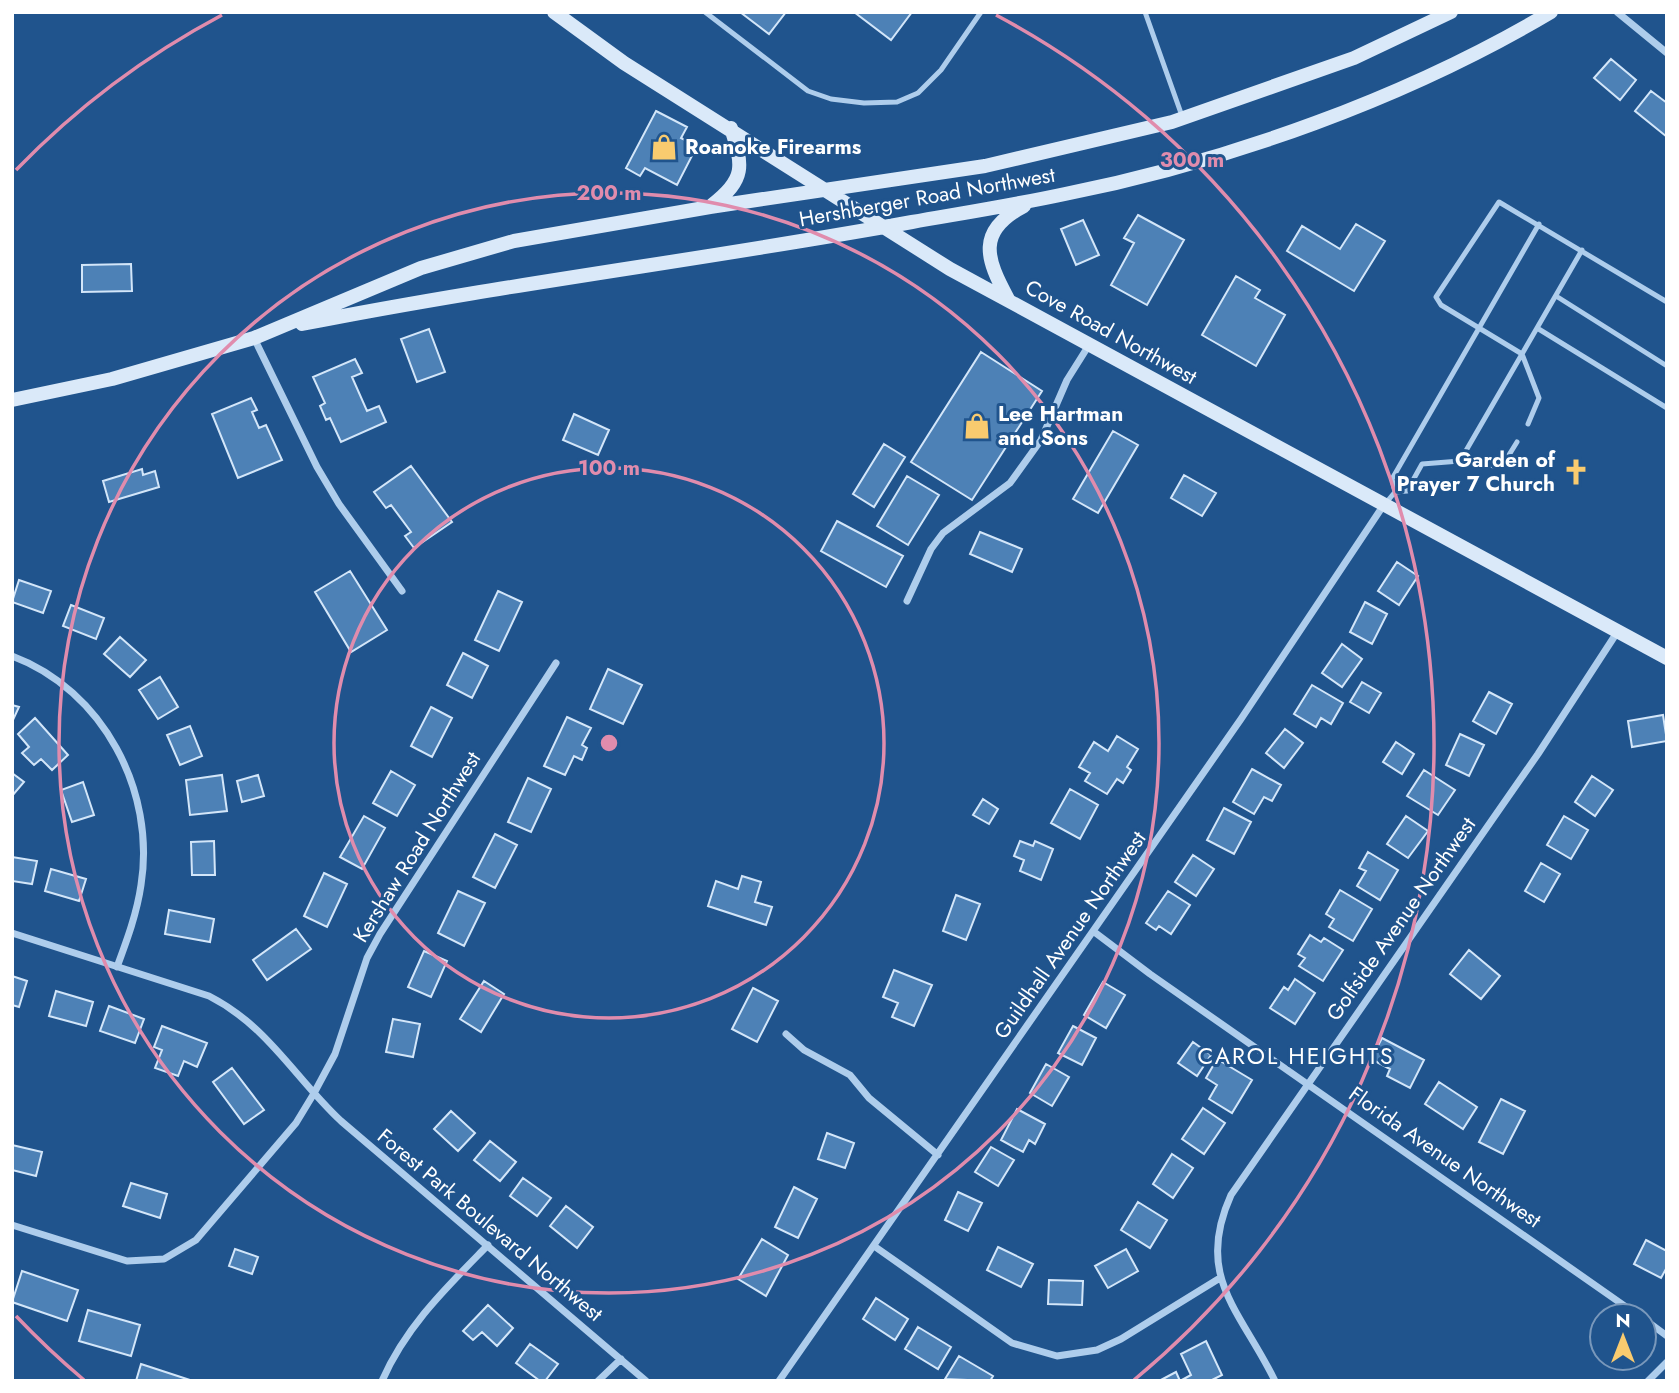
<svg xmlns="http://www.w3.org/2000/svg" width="1679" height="1393" viewBox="0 0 1679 1393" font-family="Jost,sans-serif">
  <rect width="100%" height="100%" fill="#20548d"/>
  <!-- building -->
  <path fill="#4d81b6" stroke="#d3e6f9" stroke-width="2" d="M740,12H786L769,34Z
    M854,12H912L891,40Z
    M1611,59L1636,80L1620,100L1594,78Z
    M1651,91L1667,103V137L1635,111Z
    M656,111L687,127L681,138L697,146L677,185L645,168L640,176L626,168Z
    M1138,215L1184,240L1147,305L1111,285L1134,243L1124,238Z
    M1083,220L1099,255L1076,265L1061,229Z
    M1356,224L1385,241L1354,291L1287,251L1302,226L1340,249Z
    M131,264L132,291L82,292V265Z
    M1236,276L1260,290L1255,298L1285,315L1256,366L1202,335Z
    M429,329L445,372L417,382L401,339Z
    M981,352L1042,391L972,500L911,462Z
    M355,359L362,373L352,377L367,411L379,406L386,422L341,442L330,418L326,420L320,406L325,403L313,377Z
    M251,398L257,410L252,412L259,428L266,425L282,460L238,478L212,414Z
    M574,414L609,430L598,455L563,440Z
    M1113,431L1138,445L1098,513L1073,499Z
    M884,444L905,457L874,507L853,494Z
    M411,466L452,522L414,548L405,536L411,532L391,505L386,508L374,492Z
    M142,469L143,475L155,471L159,487L109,502L103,481Z
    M1184,475L1216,493L1202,516L1171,498Z
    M907,476L939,495L908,545L877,526Z
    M837,521L903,556L886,587L821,551Z
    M980,532L1022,549L1012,572L970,554Z
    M1397,562L1418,576L1399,605L1378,591Z
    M350,571L387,630L351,652L315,592Z
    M19,580L51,591L43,613L12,602Z
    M498,591L522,602L499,651L475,640Z
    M1365,602L1387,614L1372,644L1350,632Z
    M71,605L104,618L96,639L63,626Z
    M120,637L146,660L130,677L104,654Z
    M1342,644L1362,659L1342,687L1322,673Z
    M463,653L488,666L472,698L447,685Z
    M608,669L642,685L623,724L590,709Z
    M160,677L178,707L158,719L139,690Z
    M1362,682L1381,693L1369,713L1350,702Z
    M1312,685L1343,703L1331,724L1321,718L1316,727L1294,714Z
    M1489,692L1512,704L1496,734L1473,721Z
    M12,705L19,707L12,722Z
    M431,707L452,718L432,757L411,746Z
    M1663,715L1667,741L1632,747L1628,721Z
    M567,717L591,728L582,745L587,748L582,760L574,756L565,775L544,766Z
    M35,718L68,755L52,770L41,759L34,765L22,753L29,747L18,734Z
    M190,726L202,756L180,765L167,735Z
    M1285,729L1303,743L1284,768L1266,753Z
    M1460,734L1484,745L1469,776L1446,765Z
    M1117,736L1138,749L1127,767L1131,770L1123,783L1117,779L1107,794L1085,781L1090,773L1079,767L1094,742L1108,751Z
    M1396,742L1414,754L1402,774L1383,762Z
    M1252,769L1281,785L1272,801L1264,797L1254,814L1233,802Z
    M1424,770L1455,790L1438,815L1407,796Z
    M391,771L415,785L397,816L373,803Z
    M12,773L24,782L12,796Z
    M222,775L227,811L190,815L186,780Z
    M258,775L264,796L242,802L237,781Z
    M1592,776L1613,790L1595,816L1575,802Z
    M528,778L551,789L531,832L508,822Z
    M83,782L94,815L72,822L61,790Z
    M1070,789L1098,805L1080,839L1051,823Z
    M983,799L998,809L989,824L973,815Z
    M1224,808L1251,822L1234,854L1207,840Z
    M364,816L385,828L362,869L340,857Z
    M1406,816L1428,831L1408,858L1387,844Z
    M1564,816L1588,830L1571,859L1547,845Z
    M495,834L517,845L495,888L473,877Z
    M214,841L215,875H192L191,842Z
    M1020,841L1033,846L1035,841L1053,849L1041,880L1020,871L1024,860L1014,856Z
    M1368,852L1398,870L1380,900L1357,886L1366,871L1359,868Z
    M1193,855L1214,869L1196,896L1175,882Z
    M12,857L37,861L32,884L12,881Z
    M1541,863L1560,874L1544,902L1525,891Z
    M51,869L86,879L79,901L45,891Z
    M324,873L347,884L327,927L304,916Z
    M742,876L761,882L755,902L772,907L766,925L708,906L716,881L738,889Z
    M1340,890L1372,909L1353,941L1329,927L1334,919L1326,914Z
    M458,891L485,903L464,946L438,933Z
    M1168,891L1190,905L1171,934L1159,926L1156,930L1146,923Z
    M956,895L980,904L966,940L943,931Z
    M169,910L214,919L210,942L165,934Z
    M296,929L311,949L267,980L253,960Z
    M1310,935L1321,942L1324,938L1343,950L1323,981L1299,966L1305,958L1298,954Z
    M1469,950L1500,976L1481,999L1450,974Z
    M424,951L447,961L431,997L408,987Z
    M894,970L932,985L914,1026L892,1017L898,1003L883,997Z
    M12,976L27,981L19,1007L12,1005Z
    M1295,979L1315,993L1295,1024L1270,1008L1284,987L1288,990Z
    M484,981L504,994L481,1032L460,1019Z
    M1103,982L1125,995L1106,1028L1084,1015Z
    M753,988L778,1001L757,1042L732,1029Z
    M56,991L93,1002L86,1026L49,1016Z
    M109,1006L144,1019L135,1043L100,1031Z
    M393,1019L420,1024L413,1057L386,1052Z
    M162,1026L207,1043L197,1067L184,1061L178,1076L155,1068L162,1050L154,1047Z
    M1073,1026L1096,1038L1082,1065L1058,1053Z
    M1382,1038L1424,1060L1410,1088L1387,1076L1390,1069L1371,1059Z
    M1193,1042L1211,1055L1197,1076L1178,1063Z
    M1217,1059L1252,1080L1232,1113L1209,1099L1217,1085L1206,1078Z
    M1046,1064L1069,1077L1052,1106L1030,1093Z
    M232,1068L264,1110L244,1124L213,1082Z
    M1439,1082L1477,1107L1463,1129L1425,1104Z
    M1501,1099L1525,1111L1503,1154L1479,1142Z
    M1203,1108L1225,1123L1204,1154L1182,1139Z
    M1017,1109L1045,1124L1035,1144L1029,1140L1023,1152L1001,1140Z
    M451,1111L475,1133L458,1151L434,1129Z
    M827,1133L854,1143L845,1168L818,1159Z
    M490,1141L516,1162L500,1181L474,1160Z
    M12,1145L42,1152L36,1176L12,1170Z
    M991,1147L1014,1160L998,1186L975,1172Z
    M1172,1154L1193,1168L1173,1198L1153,1184Z
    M523,1178L551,1198L537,1216L510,1196Z
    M131,1183L167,1194L160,1218L123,1206Z
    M794,1187L817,1199L798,1238L775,1227Z
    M958,1192L982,1203L968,1231L945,1220Z
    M1138,1202L1167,1220L1150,1248L1121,1230Z
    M566,1206L593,1227L577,1248L550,1226Z
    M762,1239L788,1255L766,1296L738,1279Z
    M1646,1240L1667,1251V1267L1661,1278L1634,1264Z
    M998,1247L1033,1264L1021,1287L987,1270Z
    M235,1249L258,1257L252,1274L229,1266Z
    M1126,1249L1138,1271L1108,1288L1095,1266Z
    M22,1271L78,1290L67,1321L12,1302Z
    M1049,1280L1083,1281L1082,1305L1048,1304Z
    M876,1298L908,1319L895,1340L863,1319Z
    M488,1305L513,1328L497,1346L482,1332L473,1340L463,1331Z
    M88,1310L140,1325L131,1356L79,1341Z
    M918,1327L951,1347L938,1369L905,1349Z
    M1206,1341L1222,1375L1210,1381H1159L1176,1372L1180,1381L1191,1375L1181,1354Z
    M530,1344L558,1364L545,1381H540L516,1363Z
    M959,1356L993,1376L990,1381L945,1379Z
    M141,1364L193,1381H136Z"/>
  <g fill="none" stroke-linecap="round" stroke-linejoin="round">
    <!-- lane -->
    <path stroke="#aecdec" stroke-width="5" d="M705,12L808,91L831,99L864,103L897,102L918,93L941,70L981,12
      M1145,12L1182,116
      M1556,296L1667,366
      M1537,328L1667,408
      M1528,424L1539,398L1522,354L1582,250
      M1460,461L1522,354L1441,305L1436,297L1499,202L1667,302
      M1395,492L1392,479L1539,224
      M1385,504L1395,492L1407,491L1422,464L1460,461L1495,466L1504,463L1517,442"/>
    <!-- street -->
    <path stroke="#aecdec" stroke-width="7" d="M1617,12L1667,53
      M254,338L317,467L339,504L402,591
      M907,601L931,549L943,533L1010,483L1041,440L1067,380L1089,345
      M12,656C103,690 156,791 141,885C137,913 127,940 117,967
      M1093,931L1150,974L1639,1316
      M12,933L209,996C268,1026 294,1077 341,1121L646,1381
      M786,1034L804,1050L850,1075L869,1098L938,1155
      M12,1225L127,1261L164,1259L196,1240L296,1123L313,1095L335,1054L367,958L380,934L556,663
      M874,1246L1012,1343L1057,1356L1097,1350L1121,1339L1220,1278
      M1644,1319L1667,1336
      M382,1381C406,1326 447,1287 488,1245
      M598,1381L621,1359
      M779,1381L1241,719L1383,506
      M1275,1381C1241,1311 1194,1277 1231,1195L1538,754L1616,634
      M1648,1381L1667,1362"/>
    <!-- secondary -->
    <path stroke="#dae9f9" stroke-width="14" d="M554,12L624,63L950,269L1667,658
      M712,205C746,179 743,166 731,128
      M1008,299C986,259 976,231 1024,206
      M302,324C504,284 709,259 912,222C963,213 1014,205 1065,194C1230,161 1406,98 1551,12
      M12,400L112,379L254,338L421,268L514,241L710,207L985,166L1172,122L1354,58L1451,12"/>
  </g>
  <!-- distance rings -->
  <g fill="none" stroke="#e08cad" stroke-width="3.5">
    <circle cx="609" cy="743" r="275"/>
    <circle cx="609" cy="743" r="550"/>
    <path d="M84 1380A825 825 0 0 1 16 1316M16 170A825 825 0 0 1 222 15M996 15A825 825 0 0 1 1134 1380"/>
  </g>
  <!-- icons -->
  <defs>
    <g id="shop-bare" transform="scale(2.1)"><path d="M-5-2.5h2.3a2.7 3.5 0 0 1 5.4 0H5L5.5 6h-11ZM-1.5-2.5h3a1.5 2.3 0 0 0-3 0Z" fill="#f9cb6f" stroke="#20548d" stroke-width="2.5" paint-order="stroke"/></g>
    <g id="church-bare" transform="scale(2.1)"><path d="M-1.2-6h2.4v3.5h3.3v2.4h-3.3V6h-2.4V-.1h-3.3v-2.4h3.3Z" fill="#f9cb6f" stroke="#20548d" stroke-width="2.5" paint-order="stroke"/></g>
  </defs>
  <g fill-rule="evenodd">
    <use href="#shop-bare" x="664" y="147"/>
    <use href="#shop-bare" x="977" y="426"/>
    <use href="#church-bare" x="1576" y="472"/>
  </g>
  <g text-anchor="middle" stroke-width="6" stroke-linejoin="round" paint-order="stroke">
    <!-- poi labels -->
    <g font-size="21" font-weight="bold" fill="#fff" stroke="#20548d" text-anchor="start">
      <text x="685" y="154">Roanoke Firearms</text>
      <text x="998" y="421">Lee Hartman<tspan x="998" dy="24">and Sons</tspan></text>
      <text x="1555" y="467" text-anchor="end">Garden of<tspan x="1555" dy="24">Prayer 7 Church</tspan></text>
    </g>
    <!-- street labels -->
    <g font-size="21" fill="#fff" stroke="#20548d">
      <text transform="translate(927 197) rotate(-10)" y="7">Hershberger Road Northwest</text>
      <text transform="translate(1111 332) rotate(29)" y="7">Cove Road Northwest</text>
      <text transform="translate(417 847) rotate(-58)" y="7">Kershaw Road Northwest</text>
      <text transform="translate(1401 919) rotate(-55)" y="7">Golfside Avenue Northwest</text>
      <text transform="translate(1070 935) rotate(-55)" y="7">Guildhall Avenue Northwest</text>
      <text transform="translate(1445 1157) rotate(35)" y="7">Florida Avenue Northwest</text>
      <text transform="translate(490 1225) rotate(40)" y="7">Forest Park Boulevard Northwest</text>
    </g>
    <!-- neighbourhood labels -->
    <g font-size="23" letter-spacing="2" fill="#fff" stroke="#20548d">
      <text x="1296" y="1064">CAROL HEIGHTS</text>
    </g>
  </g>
  <circle cx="609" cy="743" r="10" fill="#e08cad" stroke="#20548d" stroke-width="3.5"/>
  <g font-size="21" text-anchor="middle" font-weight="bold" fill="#e08cad" stroke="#20548d" stroke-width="6" stroke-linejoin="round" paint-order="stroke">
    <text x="1192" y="167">300 m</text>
    <text x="609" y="200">200 m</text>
    <text x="609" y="475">100 m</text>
  </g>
  <!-- border -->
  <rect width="1679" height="1393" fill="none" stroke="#ffffff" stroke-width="28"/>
  <!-- north arrow -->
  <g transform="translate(1623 1337)"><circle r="33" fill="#20548d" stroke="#7998bb" stroke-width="2"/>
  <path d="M0-5L12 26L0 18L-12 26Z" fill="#f9cb6f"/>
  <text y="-10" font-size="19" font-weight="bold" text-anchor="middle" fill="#ffffff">N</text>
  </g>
</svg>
